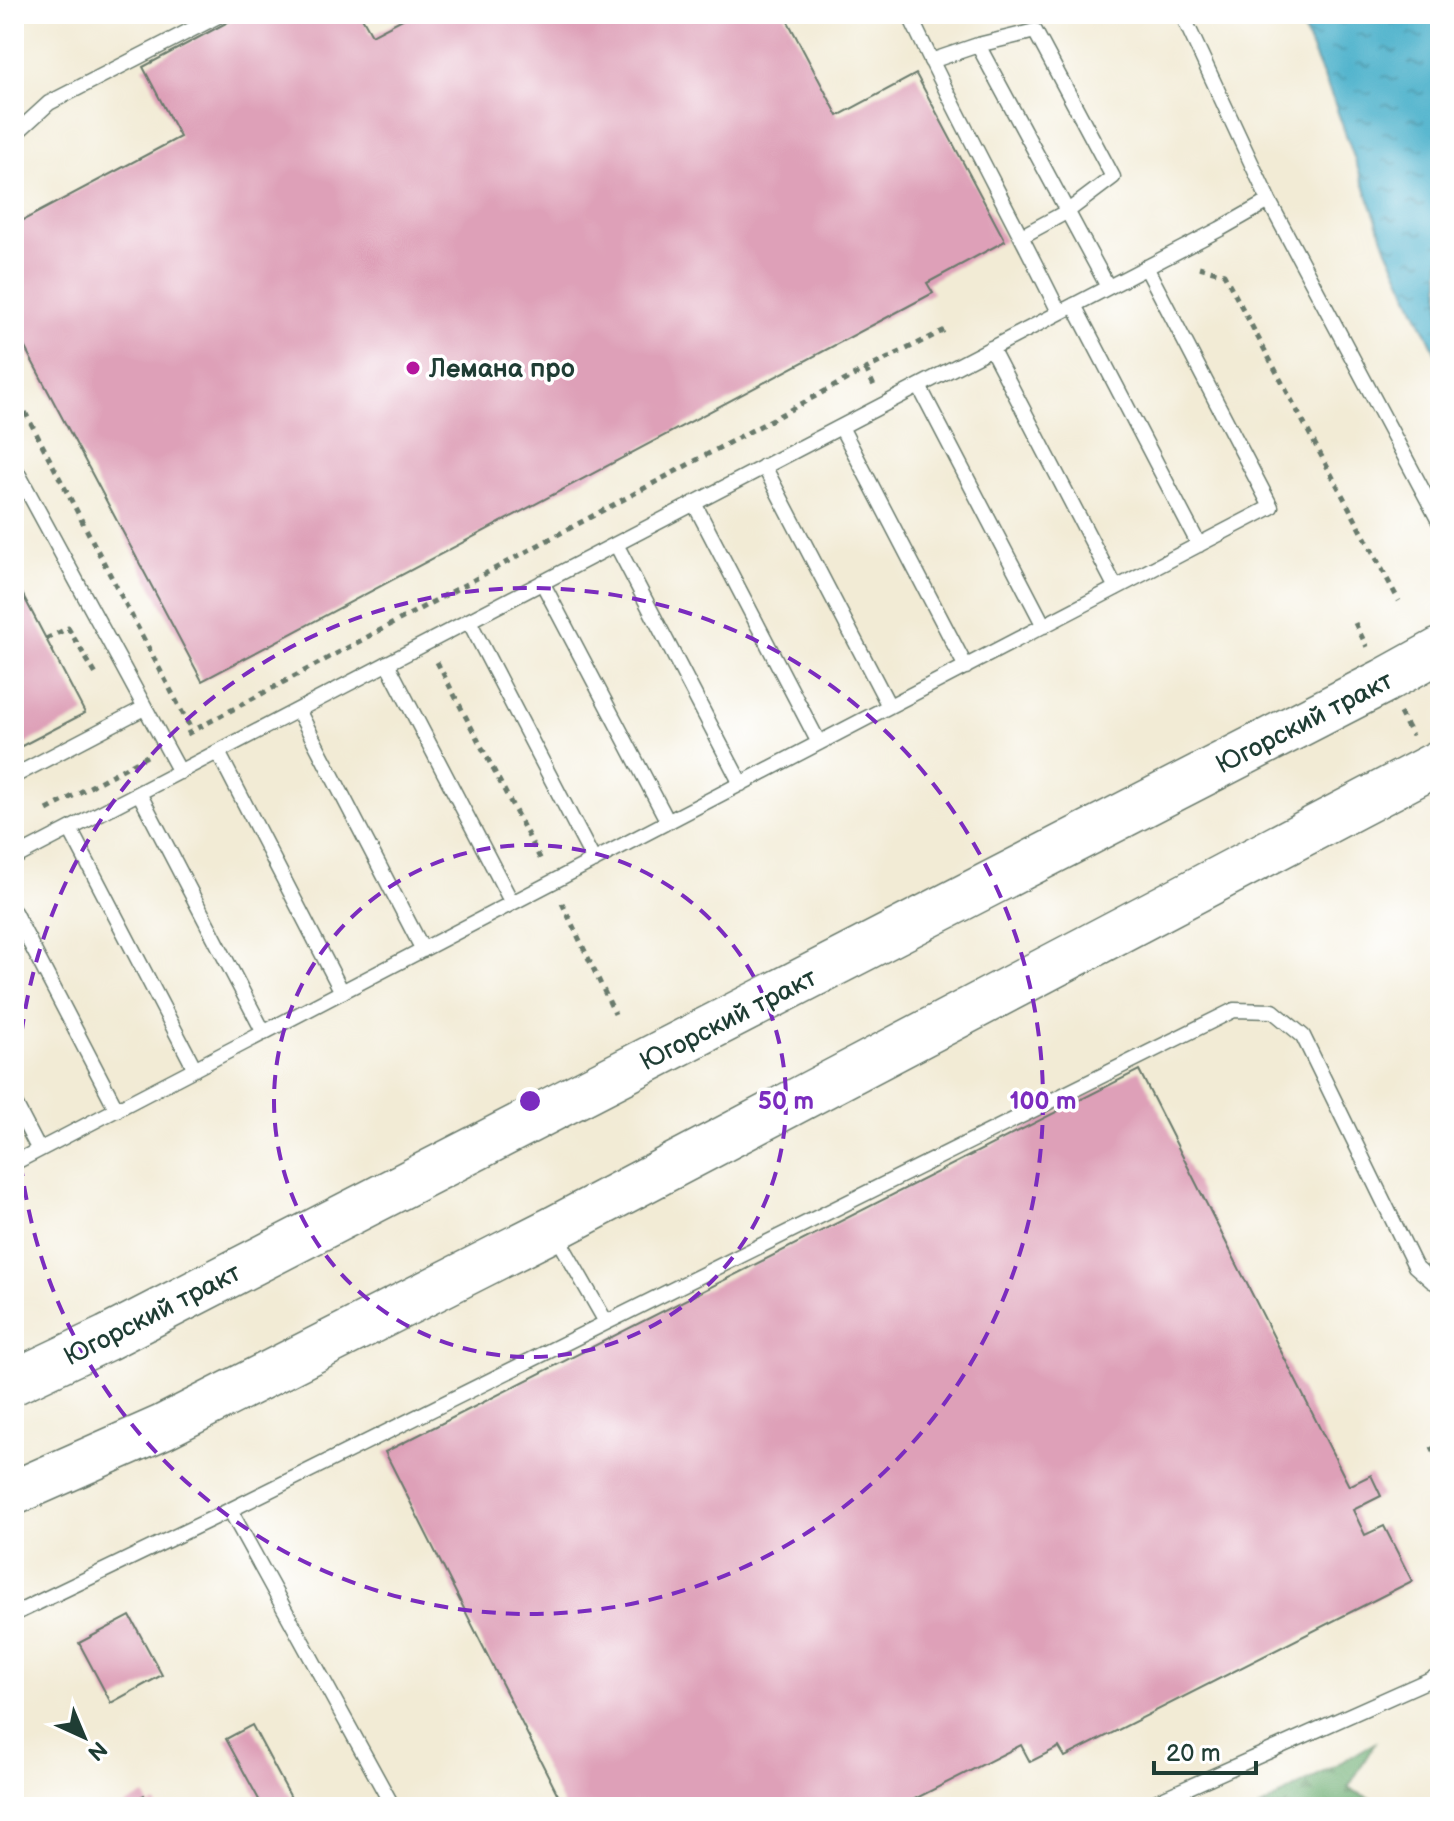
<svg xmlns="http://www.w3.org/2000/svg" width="1454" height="1821" viewBox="0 0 1454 1821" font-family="'Balsamiq Sans',sans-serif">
  <defs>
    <pattern id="forest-firs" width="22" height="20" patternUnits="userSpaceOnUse" patternTransform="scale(2)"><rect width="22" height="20" fill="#6aac6f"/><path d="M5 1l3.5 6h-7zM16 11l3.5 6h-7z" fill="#578d5c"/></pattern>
    <pattern id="water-ripples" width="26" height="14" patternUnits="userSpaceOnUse" patternTransform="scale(2)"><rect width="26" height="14" fill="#4cb1cb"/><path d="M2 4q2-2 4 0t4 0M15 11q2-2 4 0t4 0" fill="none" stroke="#3f91a6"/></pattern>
  </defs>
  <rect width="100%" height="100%" fill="#fff"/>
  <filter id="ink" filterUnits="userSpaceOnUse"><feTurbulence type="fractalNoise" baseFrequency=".0125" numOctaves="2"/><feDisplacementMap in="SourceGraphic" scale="16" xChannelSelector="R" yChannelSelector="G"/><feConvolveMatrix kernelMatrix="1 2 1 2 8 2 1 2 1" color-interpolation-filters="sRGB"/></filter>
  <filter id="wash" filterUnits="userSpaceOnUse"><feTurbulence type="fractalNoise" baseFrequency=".006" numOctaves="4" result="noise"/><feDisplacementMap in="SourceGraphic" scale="32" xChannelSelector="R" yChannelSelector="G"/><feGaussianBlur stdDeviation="1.8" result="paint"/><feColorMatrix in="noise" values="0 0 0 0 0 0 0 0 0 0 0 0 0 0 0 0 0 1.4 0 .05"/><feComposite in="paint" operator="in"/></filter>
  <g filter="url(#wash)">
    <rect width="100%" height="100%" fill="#f2ebd5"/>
    <!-- forest -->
    <path fill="url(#forest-firs)" stroke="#447452" stroke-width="2" d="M1375,1743L1348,1788L1388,1807H1261Z"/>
    <!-- water -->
    <path fill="url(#water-ripples)" stroke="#367780" stroke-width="2" d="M1297,14H1440V362L1387,249L1333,99Z"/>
    <g id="blocks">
      <!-- building -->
      <path fill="#dea0b8" d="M243,14H267L269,17L274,14H312L313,16L316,14H360L372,35L412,14H784L838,116L916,74L1005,241L927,283L933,293L202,681L14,327V225L180,137L143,67Z
        M14,578L85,713L14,750Z
        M1139,1070L1349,1486L1371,1475L1381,1496L1353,1510L1365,1535L1384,1526L1412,1581L1065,1757L1059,1747L1030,1762L1021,1745L899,1807H564L385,1452Z
        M1440,1444V1467L1431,1448Z
        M130,1616L162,1675L111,1703L79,1643Z
        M252,1725L296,1807H263L226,1739Z
        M144,1795L150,1806L156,1803L158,1807H122Z"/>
    </g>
  </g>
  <g filter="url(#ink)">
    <use href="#blocks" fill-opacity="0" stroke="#697a6c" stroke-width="2"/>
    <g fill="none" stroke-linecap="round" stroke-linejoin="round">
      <!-- service casing -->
      <g stroke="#697a6c" stroke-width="17">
        <path id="service" d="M909,14C956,115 1010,212 1059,312
          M1182,14L1269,201L1440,523
          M978,45L1108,287
          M931,61L978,45L1035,31L1113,177L1068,211L1022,236
          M14,135L49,103L222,14
          M1074,305L1199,545
          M991,348L1116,588
          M919,386L1044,626
          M841,427L966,667
          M14,466L180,772
          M764,466L889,706
          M694,503L819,743
          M616,544L741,784
          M542,582L668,822
          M469,621L594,861
          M387,663L512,903
          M298,710L423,950
          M218,752L342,992
          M14,776L144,708
          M139,793L264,1033
          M70,829L195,1069
          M14,858L1220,229L1269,201
          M14,912L117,1110
          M14,1102L39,1150
          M14,1163L1271,507L1146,267
          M555,1233L606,1322
          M230,1510L393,1807
          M14,1614L230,1510L1234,1010L1273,1011L1303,1036L1415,1266L1432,1281L1440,1285
          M1144,1807L1440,1675"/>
      </g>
      <!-- primary casing -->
      <g stroke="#697a6c" stroke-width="47">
        <path id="primary" d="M14,1382L107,1338L1384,681L1440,650
          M14,1493L163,1427L553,1229L1440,762"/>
      </g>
      <!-- path -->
      <path stroke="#697a6c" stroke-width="5" stroke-dasharray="6 6" stroke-linecap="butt" d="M1199,267L1224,274L1399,601
        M866,369L874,386
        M14,391L192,731
        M1355,623L1367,647
        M46,639L68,628L98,678
        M437,662L542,862
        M1400,713L1412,736
        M187,734L866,369L949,328
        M47,810L147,756
        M562,903L615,1014"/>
      <!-- service -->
      <use href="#service" stroke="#fff" stroke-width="14"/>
      <!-- primary -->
      <use href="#primary" stroke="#fff" stroke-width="44"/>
    </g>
  </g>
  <!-- distance rings -->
  <g fill="none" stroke="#7b2cbf" stroke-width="4" stroke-dasharray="14 10">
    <circle cx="530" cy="1101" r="256"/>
    <circle cx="530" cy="1101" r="513"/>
  </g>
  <!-- markers -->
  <circle fill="#b5179e" stroke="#fff" stroke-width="3" cx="413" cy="368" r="8"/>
  <g text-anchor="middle" stroke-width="7" stroke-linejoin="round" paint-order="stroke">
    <!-- poi labels -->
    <g font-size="26" font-weight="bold" fill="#1f3d34" stroke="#fff" text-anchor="start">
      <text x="429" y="377">Лемана про</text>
    </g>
    <!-- street labels -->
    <g font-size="26" fill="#1f3d34" stroke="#fff">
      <text transform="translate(1304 722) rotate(-27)" y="9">Югорский тракт</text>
      <text transform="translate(728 1019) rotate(-27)" y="9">Югорский тракт</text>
      <text transform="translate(152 1314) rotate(-27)" y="9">Югорский тракт</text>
    </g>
  </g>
  <circle cx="530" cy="1101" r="12" fill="#7b2cbf" stroke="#fff" stroke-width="4"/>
  <g font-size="24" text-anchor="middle" font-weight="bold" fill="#7b2cbf" stroke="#fff" stroke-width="7" stroke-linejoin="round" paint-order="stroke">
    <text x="786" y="1109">50 m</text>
    <text x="1043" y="1109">100 m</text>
  </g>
  <!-- margin -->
  <rect width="1454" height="1821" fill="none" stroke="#fff" stroke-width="48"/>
  <!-- north arrow -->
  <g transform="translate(84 1737) rotate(136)" stroke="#ffffff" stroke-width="6" paint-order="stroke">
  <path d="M0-6L14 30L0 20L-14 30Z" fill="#1f3d34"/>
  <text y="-12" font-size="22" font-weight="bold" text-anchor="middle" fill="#1f3d34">N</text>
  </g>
  <!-- scale -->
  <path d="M1154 1761v12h102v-12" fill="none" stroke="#1f3d34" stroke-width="4"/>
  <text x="1166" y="1761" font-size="24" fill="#1f3d34" stroke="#ffffff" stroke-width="6" paint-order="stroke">20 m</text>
</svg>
